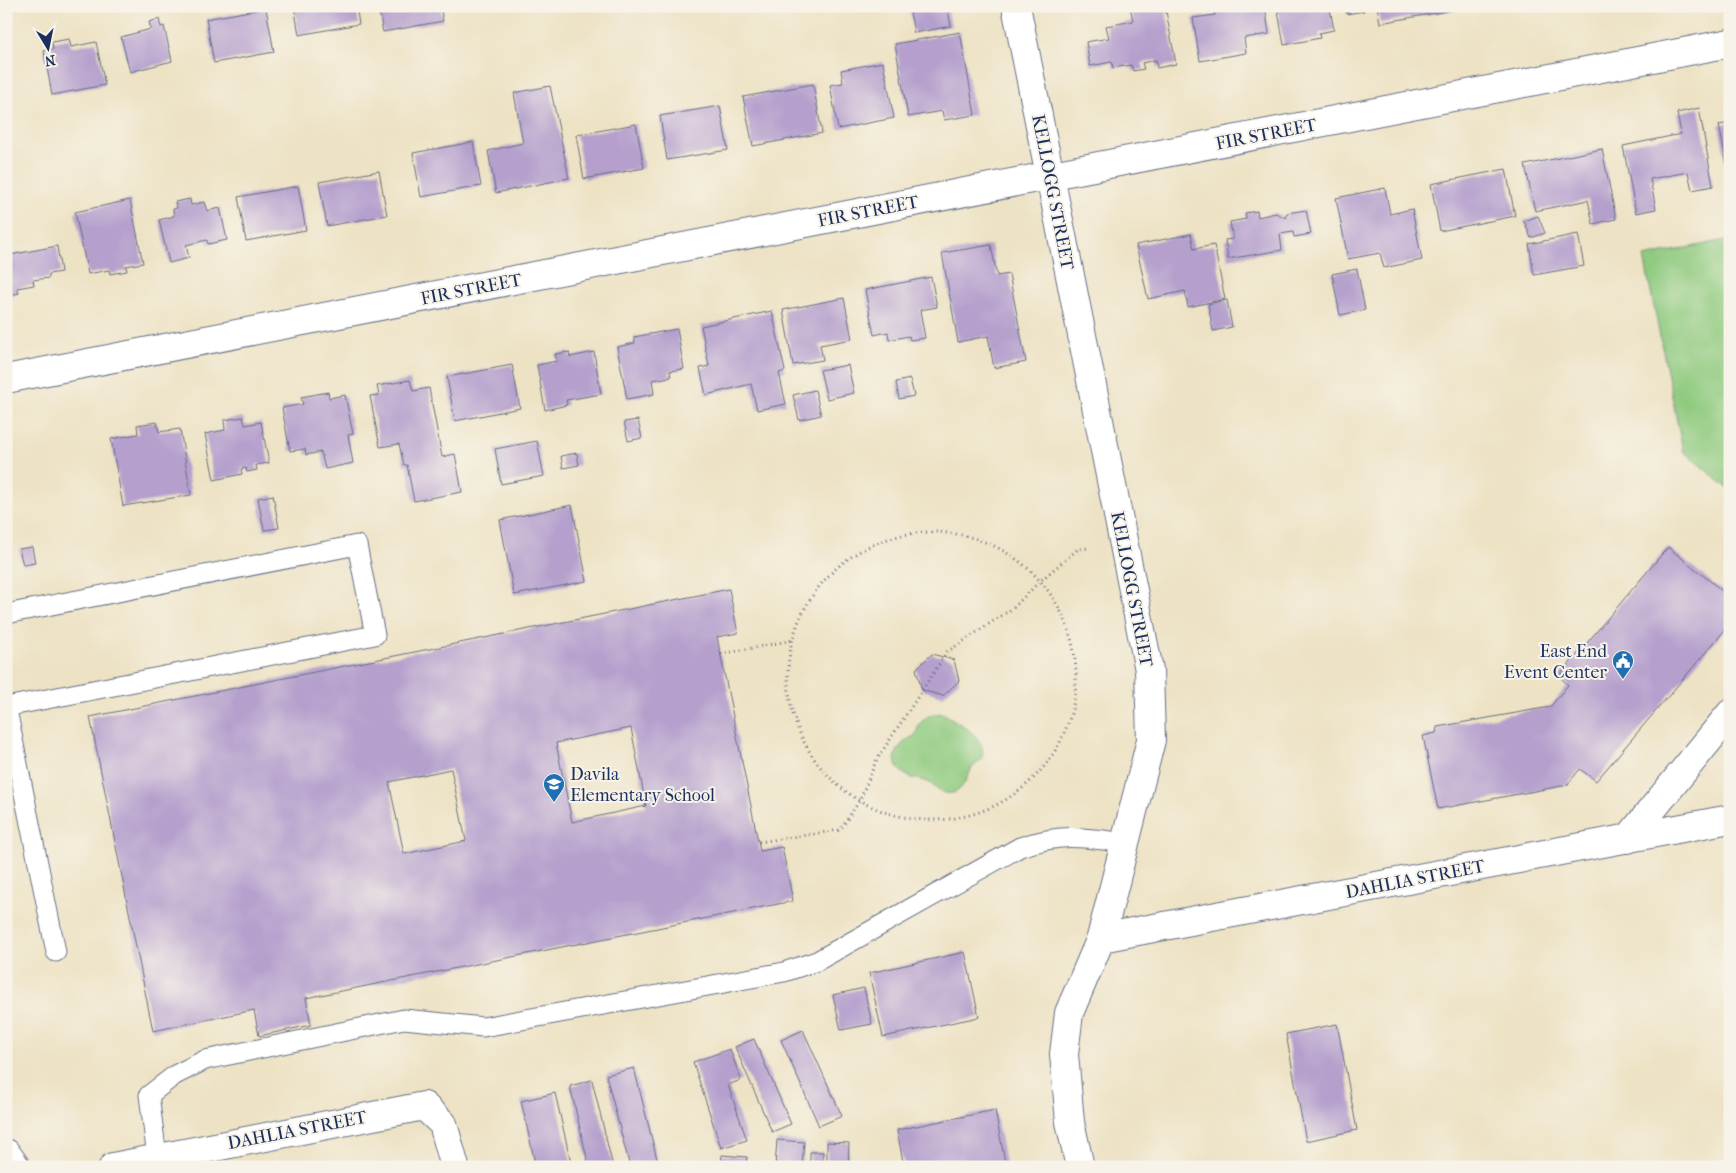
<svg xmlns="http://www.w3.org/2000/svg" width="1736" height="1173" viewBox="0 0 1736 1173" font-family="'IM FELL French Canon',serif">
  <rect width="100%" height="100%" fill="#f7f3e8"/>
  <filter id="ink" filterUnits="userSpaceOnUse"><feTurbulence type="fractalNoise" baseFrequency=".02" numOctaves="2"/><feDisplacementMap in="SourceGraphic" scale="10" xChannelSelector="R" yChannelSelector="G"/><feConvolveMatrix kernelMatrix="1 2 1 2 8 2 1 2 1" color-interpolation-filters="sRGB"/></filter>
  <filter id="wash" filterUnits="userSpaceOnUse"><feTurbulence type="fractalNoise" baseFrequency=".0096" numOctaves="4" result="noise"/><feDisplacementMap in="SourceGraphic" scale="20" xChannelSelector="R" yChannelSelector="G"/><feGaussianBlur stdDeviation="1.12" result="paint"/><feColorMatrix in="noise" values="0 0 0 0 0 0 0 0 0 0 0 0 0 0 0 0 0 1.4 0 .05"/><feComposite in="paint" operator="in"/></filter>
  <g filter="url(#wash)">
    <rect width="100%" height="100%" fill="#ede2c4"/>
    <!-- green -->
    <path fill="#8fca7f" stroke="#557c6e" d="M1730,239V490L1683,451L1644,257Z
      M942,713C957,722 988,737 982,757C980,763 975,764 972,768C965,781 960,800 940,791C935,789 933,784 928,782C919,779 911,779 903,773C886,760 900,741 915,736C920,720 925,715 942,713Z"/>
    <g id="blocks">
      <!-- building -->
      <path fill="#b5a0cd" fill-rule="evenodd" d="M294,6H356L359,24L299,35Z
        M378,6H440L443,21L383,32Z
        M909,6H947L951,26L914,33Z
        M1130,6H1165L1176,64L1157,68L1156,60L1142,63L1144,69L1133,71L1131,65L1113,68L1112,62L1090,66L1086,42L1109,38L1106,26L1133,21Z
        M1214,6H1265L1269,34L1244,38L1246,53L1200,61L1193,18L1215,15Z
        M1277,6H1341V7L1330,9L1334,30L1319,33L1320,38L1284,45Z
        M1346,6H1363L1364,11L1347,14Z
        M1377,6H1470V7L1380,23Z
        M266,8L274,52L214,63L206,19Z
        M159,19L161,27L164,26L172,61L130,72L121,37L151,29L149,22Z
        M960,32L975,115L944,120L942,111L908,117L895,44Z
        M69,39L71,47L96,42L105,85L52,95L44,51L53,49L52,42Z
        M883,62L894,118L838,129L830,85L843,83L841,70Z
        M6,76L11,96L6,97Z
        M813,84L822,133L753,146L743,97Z
        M550,86L569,178L496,193L488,151L523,143L514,93Z
        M720,106L728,150L667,160L660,116Z
        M1699,108L1713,186L1692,190L1688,172L1650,179L1656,209L1636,213L1623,146L1681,134L1677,113Z
        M1730,123V176H1729L1719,125Z
        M636,124L644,168L584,179L576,135Z
        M473,142L481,186L421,197L413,153Z
        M1602,149L1616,219L1593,224L1588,200L1535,211L1525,165Z
        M1506,169L1515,216L1440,231L1431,184Z
        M379,171L387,215L327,226L319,182Z
        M298,186L306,230L246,241L238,197Z
        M1385,188L1390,214L1412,209L1422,260L1384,268L1380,253L1348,259L1336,198Z
        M190,199L191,205L204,202L207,211L220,208L227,240L208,244L207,240L186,245L189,258L169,263L159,220L174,216L173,209L177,208L175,202Z
        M130,200L143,263L126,266L127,271L110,274L109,270L88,274L75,212Z
        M1306,210L1311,234L1294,237L1293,232L1280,234L1282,250L1228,259L1225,240L1233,239L1230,222L1246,219L1245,213L1257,211L1258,217L1276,213L1285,218L1287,213Z
        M1538,216L1545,233L1531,238L1524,221Z
        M1191,234L1194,249L1214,245L1225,299L1188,307L1185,291L1148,299L1136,245Z
        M1578,234L1584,266L1534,275L1529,244Z
        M991,245L997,276L1009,274L1026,362L994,368L988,336L958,342L942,253Z
        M57,246L61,272L49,274V278L33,280L34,285L17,288L19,293L6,296V251H10V255Z
        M1357,269L1365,310L1340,315L1332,274Z
        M931,277L937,307L920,310L925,338L910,340L909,336L889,340L888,332L874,335L865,290Z
        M844,298L852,339L820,345L823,360L793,365L783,310Z
        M1227,300L1232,327L1213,331L1208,304Z
        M772,311L785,371L779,373L786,404L757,410L751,384L706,395L700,368L709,366L701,326Z
        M677,329L684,369L670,371L671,377L652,380L654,394L627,399L617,347L635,343L634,337Z
        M569,352L570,357L594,352L601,394L566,400L567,405L545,410L537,365L557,361L555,354Z
        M512,365L520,408L455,421L447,377Z
        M848,365L854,393L827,399L820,370Z
        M910,379L914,396L899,399L896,382Z
        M410,380L413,391L429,388L442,457L455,454L462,492L414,501L407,465H404L399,444L380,447L370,396L379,395L377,386Z
        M815,390L821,415L799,420L793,395Z
        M328,392L329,398L345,395L353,434L348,435L353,463L325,469L321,452L306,455L305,449L290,451L282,408L303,404L301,397Z
        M243,417L245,425L261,422L269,463L256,465L257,470L247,472L246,468L241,469L242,474L214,480L205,434L225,430L224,420Z
        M638,420L642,438L628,441L624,422Z
        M157,422L159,432L180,429L191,495L123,506L111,439L138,434L137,425Z
        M537,441L544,476L501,484L495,449Z
        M577,453L579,465L563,468L561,456Z
        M273,495L279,528L264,530L258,498Z
        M572,505L587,581L514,595L500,520Z
        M32,547L35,563L23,565L19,549Z
        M1668,547L1730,597V624L1596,781L1580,769L1567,785L1438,809L1423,736L1436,733L1437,727L1550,707L1568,685L1559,676Z
        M729,589L738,633L717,637L760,851L782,847L793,901L306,998L311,1025L259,1036L254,1010L153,1031L90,717ZM631,728L646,806L572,822L556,743ZM451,769L466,841L404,854L389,782Z
        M932,654L954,660L959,681L943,696L922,690L916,669Z
        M965,952L979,1017L883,1037L869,973Z
        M864,988L872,1024L841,1030L833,995Z
        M1337,1024L1357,1130L1306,1141L1286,1034Z
        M803,1030L842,1116L819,1126L781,1040Z
        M754,1039L791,1124L772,1132L735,1047Z
        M730,1049L741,1080L728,1085L747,1140L721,1148L693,1062Z
        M634,1068L659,1167H630L606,1075Z
        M592,1080L613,1167H589L570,1086Z
        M555,1093L572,1167H536L521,1101Z
        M995,1110L1006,1167H904L897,1130Z
        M777,1140L804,1142L802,1167H775Z
        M827,1142L849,1143L848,1167H827Z
        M810,1152H823L822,1167H810Z
        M722,1155L747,1157L746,1167H721Z
        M894,1162L895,1167H876V1166Z"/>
    </g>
  </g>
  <g filter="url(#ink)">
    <use href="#blocks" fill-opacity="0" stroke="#646e82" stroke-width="1"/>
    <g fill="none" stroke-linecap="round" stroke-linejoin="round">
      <!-- service casing -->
      <g stroke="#646e82" stroke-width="21">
        <path id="service" d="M6,614L357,545L375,635L6,707
          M6,705L56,952
          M157,1157L149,1095L175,1075L205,1060L404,1019L483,1027L784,972L817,961L1020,847C1062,833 1082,837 1125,843"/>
      </g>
      <!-- minor casing -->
      <g stroke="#646e82" stroke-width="30">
        <path id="minor" d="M1016,6L1149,670L1151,740L1101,938L1069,1013L1064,1054L1070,1122L1080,1167
          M6,379L1730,43
          M1628,839L1730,714
          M1101,938L1730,819
          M6,1153L16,1167
          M113,1167L424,1106L443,1124L455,1167"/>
      </g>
      <!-- path -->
      <path stroke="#646e82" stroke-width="3" stroke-dasharray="1 4" stroke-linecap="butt" d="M788 676a144 144 0 1 1 288 0a144 144 0 1 1-288 0Z
        M721,654L793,640
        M759,842L840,830L860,800L876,761L947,652L1013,608L1040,581L1078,549L1090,548"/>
      <!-- service -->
      <use href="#service" stroke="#fff" stroke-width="19"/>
      <!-- minor -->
      <use href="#minor" stroke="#fff" stroke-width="28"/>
    </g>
  </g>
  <!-- icons -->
  <defs>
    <g id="civic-pin" transform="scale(1.125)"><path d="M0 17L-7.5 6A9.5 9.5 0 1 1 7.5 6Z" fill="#1f6fb2" stroke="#f7f3e8"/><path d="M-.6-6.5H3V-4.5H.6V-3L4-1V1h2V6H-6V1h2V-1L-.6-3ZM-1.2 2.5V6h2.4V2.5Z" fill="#fff"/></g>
    <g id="school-pin" transform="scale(1.125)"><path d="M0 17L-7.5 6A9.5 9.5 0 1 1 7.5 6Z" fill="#1f6fb2" stroke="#f7f3e8"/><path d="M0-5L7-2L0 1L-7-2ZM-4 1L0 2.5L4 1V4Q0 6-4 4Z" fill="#fff"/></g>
  </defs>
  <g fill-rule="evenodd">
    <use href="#civic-pin" x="1623" y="661"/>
    <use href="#school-pin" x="554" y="784"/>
  </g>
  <g text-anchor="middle" stroke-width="4" stroke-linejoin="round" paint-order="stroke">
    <!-- street labels -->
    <g font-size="18" fill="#1b2f5e" stroke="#f7f3e8">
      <text transform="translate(1266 134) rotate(-11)" y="6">FIR STREET</text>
      <text transform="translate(1053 192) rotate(79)" y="6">KELLOGG STREET</text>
      <text transform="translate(868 211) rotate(-11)" y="6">FIR STREET</text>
      <text transform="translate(471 289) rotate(-11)" y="6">FIR STREET</text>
      <text transform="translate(1132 589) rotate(79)" y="6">KELLOGG STREET</text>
      <text transform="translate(1415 879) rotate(-11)" y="6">DAHLIA STREET</text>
      <text transform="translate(297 1130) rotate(-11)" y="6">DAHLIA STREET</text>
    </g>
    <!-- poi labels -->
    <g font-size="18" fill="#1b2f5e" stroke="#f7f3e8" text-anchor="end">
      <text x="1607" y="657">East End<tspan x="1607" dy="21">Event Center</tspan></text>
      <text x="570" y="780" text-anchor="start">Davila<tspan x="570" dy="21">Elementary School</tspan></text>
    </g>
  </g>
  <!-- margin -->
  <rect width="1736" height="1173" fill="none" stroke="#f7f3e8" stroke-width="25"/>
  <!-- north arrow -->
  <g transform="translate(48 48) rotate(170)" stroke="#f7f3e8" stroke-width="4" paint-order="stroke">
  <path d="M0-4L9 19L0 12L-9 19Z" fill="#1b2f5e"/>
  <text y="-8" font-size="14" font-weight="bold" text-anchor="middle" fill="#1b2f5e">N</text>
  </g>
</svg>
